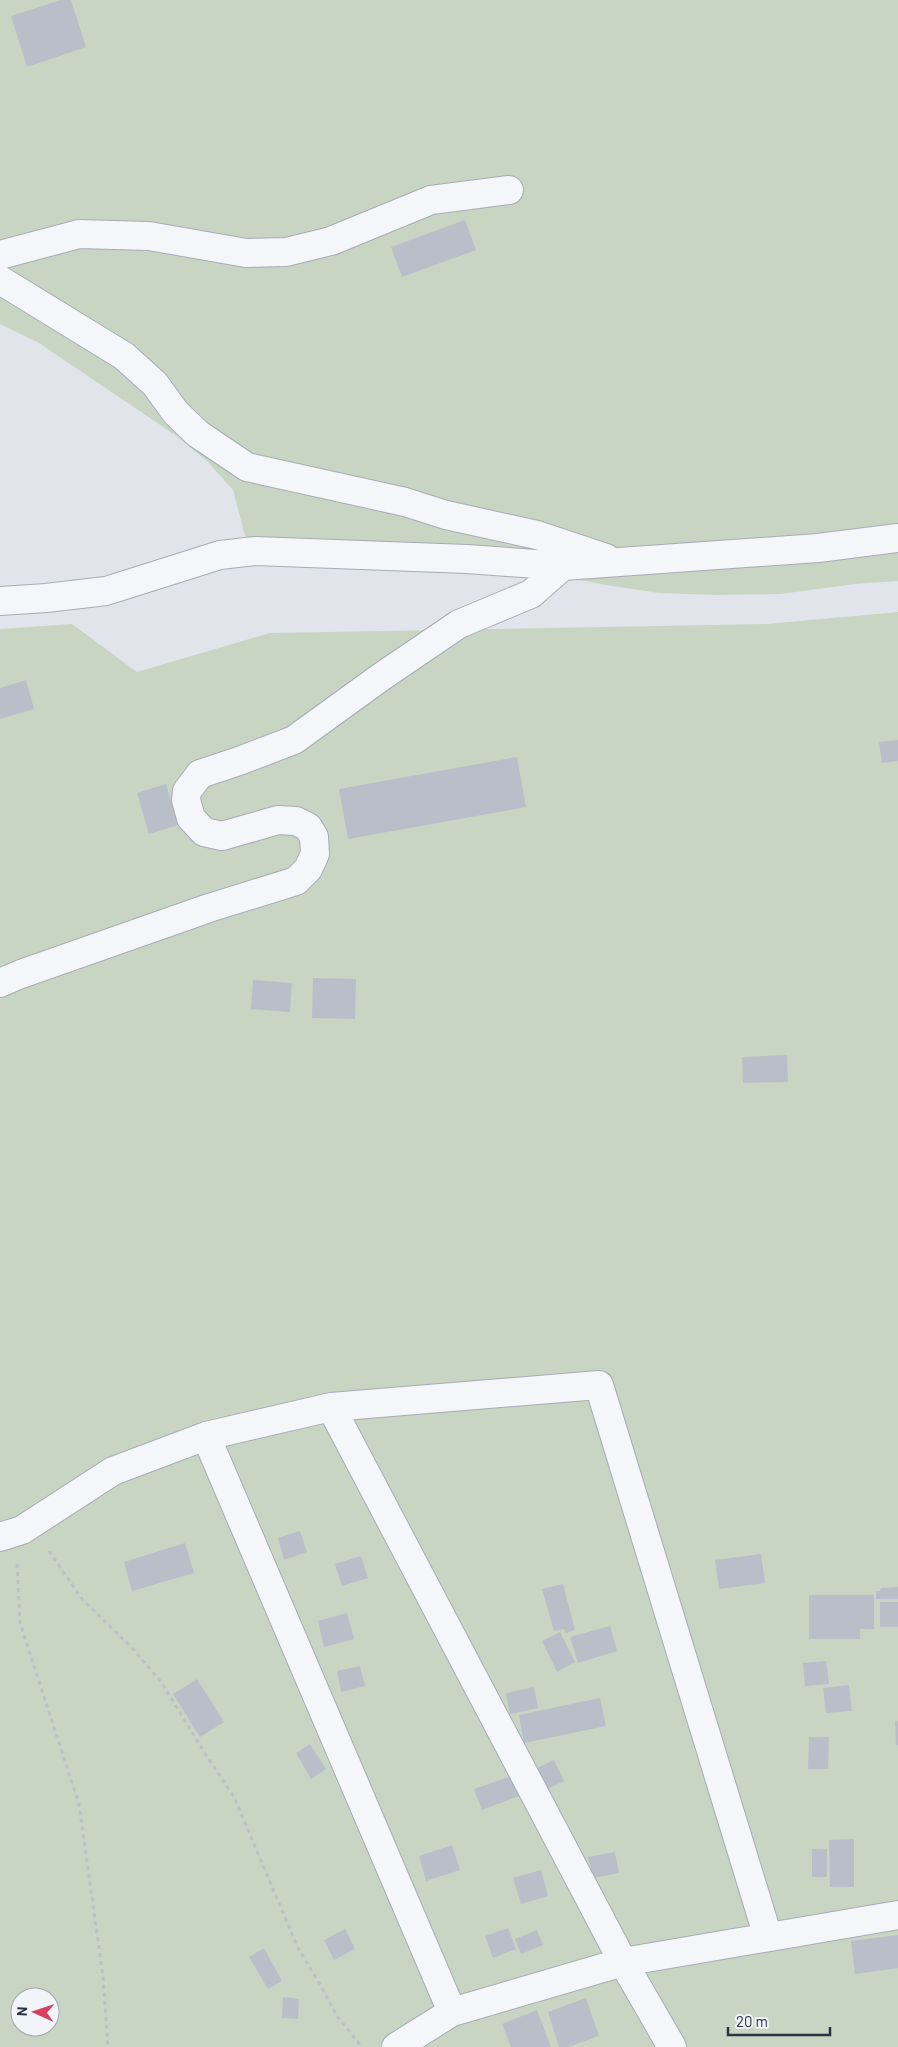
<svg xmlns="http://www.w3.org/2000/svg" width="898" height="2047" viewBox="0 0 898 2047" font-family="Barlow,sans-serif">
  <rect width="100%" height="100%" fill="#e1e5eb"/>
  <!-- green -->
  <path fill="#c8d5c2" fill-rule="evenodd" d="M0,0H898V581L855,584L781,594L713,595L659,593L606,585L528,570L425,545L404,543L395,546L249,551L233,490L207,461L175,435L39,343L0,324Z
    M898,612V2047H0V629L72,624L137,672L270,633L766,624ZM20,1997H50V2027H20Z"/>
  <!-- building -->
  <path fill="#b8bfc9" d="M61,0H71L86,47L27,67L11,16Z
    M465,220L476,250L402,277L391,247Z
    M26,680L34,709L0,719V688Z
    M898,740V761L882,763L879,742Z
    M517,757L526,807L348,839L339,789Z
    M166,784L178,825L149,834L137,793Z
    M313,978L356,979L355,1019L312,1018Z
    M253,980L292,983L290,1012L251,1009Z
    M787,1055L788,1082L743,1083L742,1057Z
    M300,1531L307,1552L284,1560L278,1538Z
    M185,1543L194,1573L132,1591L124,1562Z
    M761,1554L765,1583L719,1589L715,1560Z
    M361,1556L368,1578L342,1586L335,1564Z
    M563,1584L575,1630L566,1633L564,1629L554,1631L542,1589Z
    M898,1587V1599H876V1591H880L881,1588Z
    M809,1595H874V1629H860V1639H809Z
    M880,1602H898V1627H880Z
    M347,1613L354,1639L324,1647L318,1621Z
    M610,1626L617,1651L578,1663L570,1637Z
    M560,1632L575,1662L557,1672L542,1641Z
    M826,1661L829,1684L805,1686L803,1663Z
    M360,1666L365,1686L341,1692L337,1671Z
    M197,1679L224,1722L200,1737L173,1694Z
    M849,1685L852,1711L826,1713L823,1688Z
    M534,1687L538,1708L510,1714L506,1693Z
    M600,1698L606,1726L524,1743L519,1715Z
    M895,1721H898V1745H896Z
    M809,1737H829L828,1769H808Z
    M310,1744L326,1769L311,1779L296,1753Z
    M554,1760L564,1781L545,1790L535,1769Z
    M518,1774L525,1794L482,1810L474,1789Z
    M854,1839V1887H830L829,1840Z
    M452,1845L460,1870L426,1881L419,1856Z
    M812,1849H827V1877H812Z
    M615,1852L619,1873L593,1878L588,1857Z
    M541,1870L548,1896L521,1904L513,1878Z
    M508,1928L516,1949L493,1958L485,1936Z
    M345,1929L355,1949L334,1960L324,1940Z
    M537,1930L543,1945L521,1954L515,1939Z
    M898,1935V1968L855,1974L851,1941Z
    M264,1948L282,1981L268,1989L249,1957Z
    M283,1997L299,1999L298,2019L282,2018Z
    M586,1998L599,2036L568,2047H559L548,2012Z
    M537,2010L551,2047H511L502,2024Z"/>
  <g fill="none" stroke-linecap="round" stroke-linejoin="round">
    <!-- minor casing -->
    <g stroke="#a6acb6" stroke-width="30">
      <path id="minor" d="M0,255L79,234L149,236L246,253L286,252L331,241L431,200L509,190
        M0,280L124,356L155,384L176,413L198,434L247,467L405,502L446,515L537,535L606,558
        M0,601L46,598L106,591L220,555L255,551L467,559L563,566L818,548L898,538
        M0,983L21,974L209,908L296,881L308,869L315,854L314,837L308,827L296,821L278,820L222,836L204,832L191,818L186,800L187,791L200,774L239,761L294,740L381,677L459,624L531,594L563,566
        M331,1407L623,1962L672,2047
        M206,1436L452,2012
        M0,1537L22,1530L113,1471L206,1436L331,1407L599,1385L768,1937
        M396,2047L452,2012L623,1962L898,1915"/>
    </g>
    <!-- path -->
    <path stroke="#bbc0c6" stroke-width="3" stroke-dasharray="4 4" stroke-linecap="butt" d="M49,1551L82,1599L132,1648L162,1683L204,1752L234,1797L298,1948L321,1986L337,2016L362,2047
      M17,1564L20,1623L79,1804L103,1977L108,2047"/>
    <!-- minor -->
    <use href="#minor" stroke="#f4f6f9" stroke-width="28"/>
  </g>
  <!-- north arrow -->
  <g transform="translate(35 2012) rotate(273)"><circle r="24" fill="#f1f4f8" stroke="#a1a7b0"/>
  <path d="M0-4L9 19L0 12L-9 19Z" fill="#d83e5e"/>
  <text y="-8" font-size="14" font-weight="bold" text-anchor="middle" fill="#283444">N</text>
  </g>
  <!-- scale -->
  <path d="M728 2027v8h102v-8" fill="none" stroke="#283444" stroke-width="2.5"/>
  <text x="736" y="2027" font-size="15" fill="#283444" stroke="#f1f4f8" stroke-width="4" paint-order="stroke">20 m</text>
</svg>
